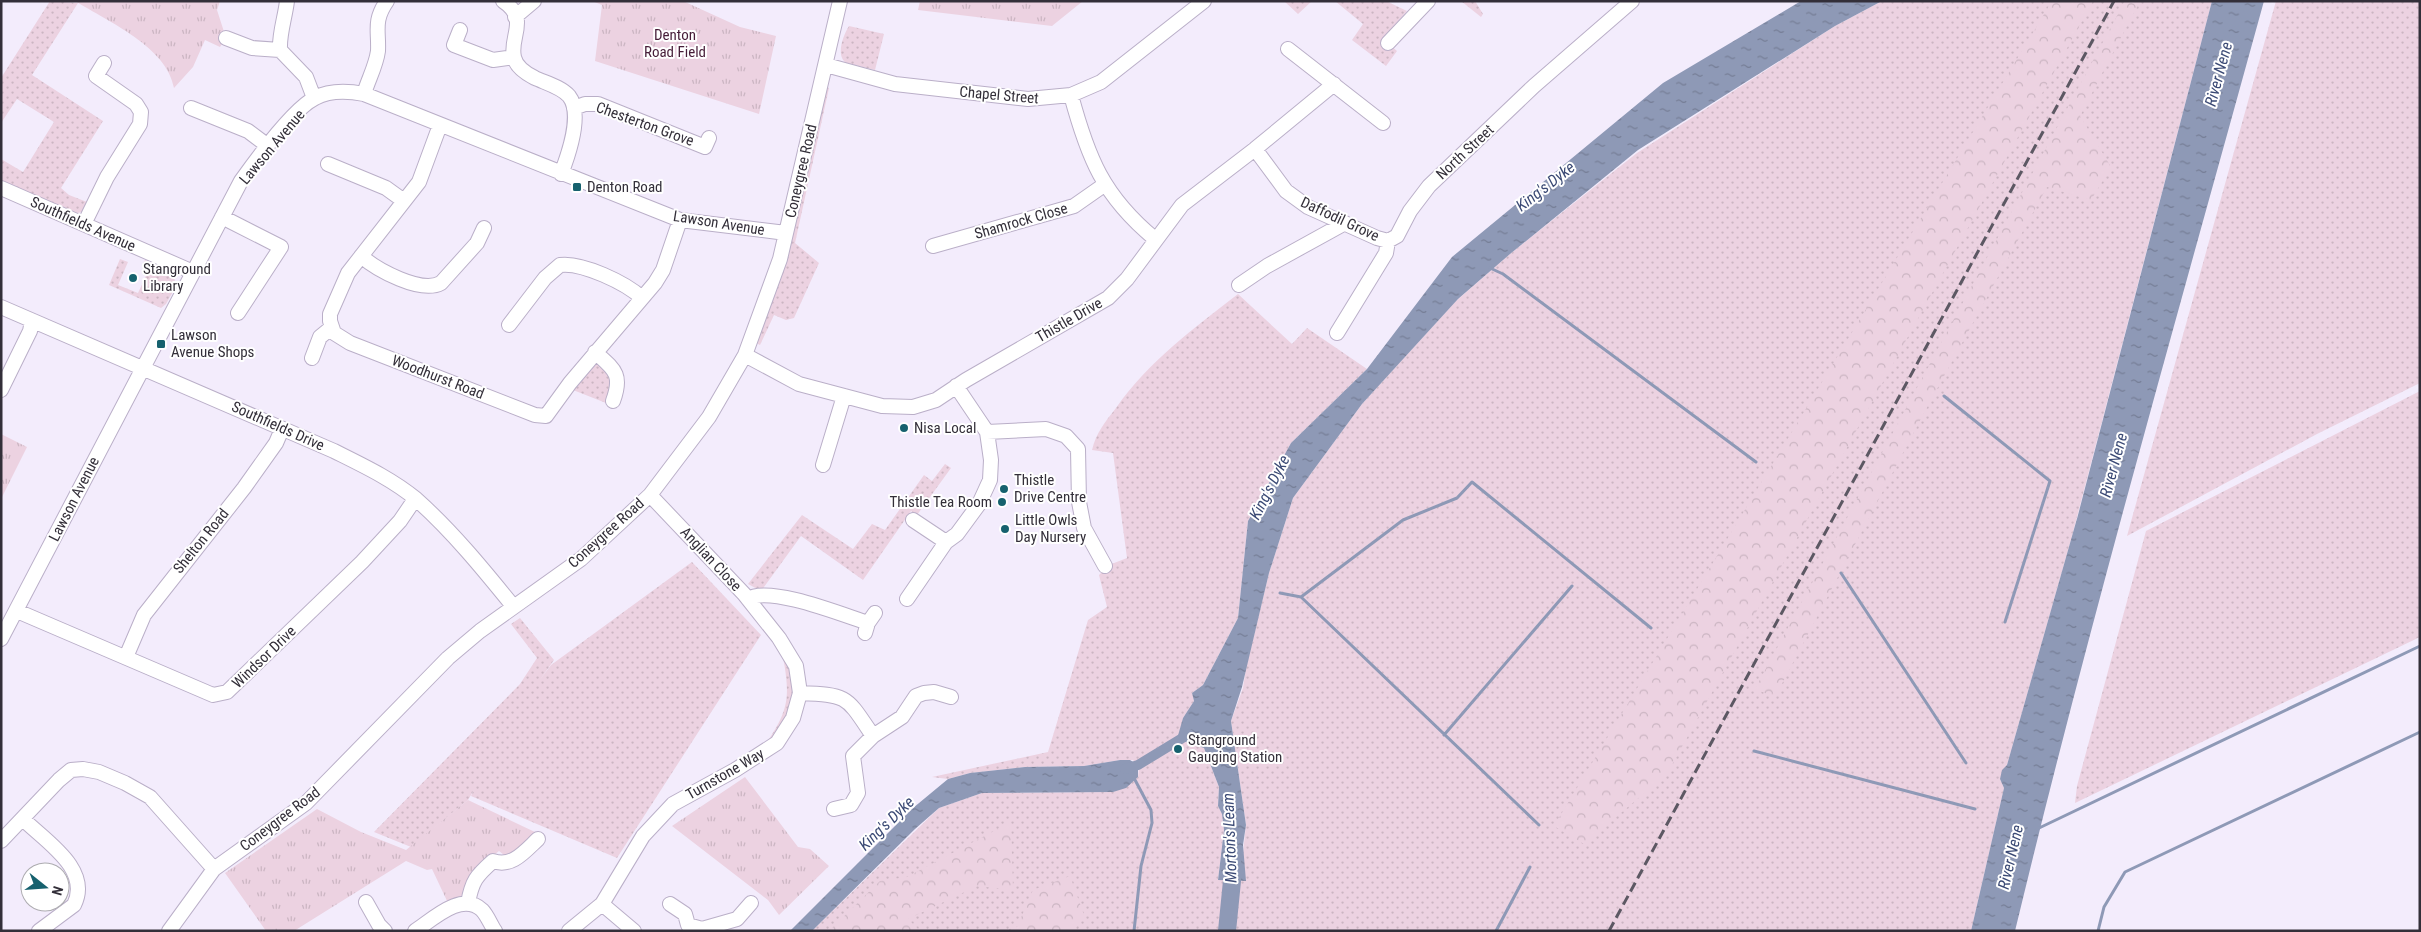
<svg xmlns="http://www.w3.org/2000/svg" width="2421" height="932" viewBox="0 0 2421 932" font-family="'Roboto Condensed',sans-serif">
  <defs>
    <pattern id="grass-dots" width="8" height="8" patternUnits="userSpaceOnUse" patternTransform="scale(1.25)"><rect width="8" height="8" fill="#ecd2e1"/><path d="M2 2h.1M6 6h.1" fill="none" stroke="#cbb5c2" stroke-width="1.8" stroke-linecap="round"/></pattern>
    <pattern id="forest-crowns" width="20" height="18" patternUnits="userSpaceOnUse" patternTransform="scale(1.25)"><rect width="20" height="18" fill="#ecd2e1"/><path d="M2 6a3 3 0 1 1 6 0M12 15a3 3 0 1 1 6 0" fill="none" stroke="#cbb5c2"/></pattern>
    <pattern id="park-tufts" width="24" height="20" patternUnits="userSpaceOnUse" patternTransform="scale(1.25)"><rect width="24" height="20" fill="#ecd2e1"/><path d="M3 7l-1-3M5 7V3M7 7l1-3M15 17l-1-3M17 17v-4M19 17l1-3" fill="none" stroke="#cbb5c2"/></pattern>
    <pattern id="water-ripples" width="26" height="14" patternUnits="userSpaceOnUse" patternTransform="scale(1.25)"><rect width="26" height="14" fill="#8e99b6"/><path d="M2 4q2-2 4 0t4 0M15 11q2-2 4 0t4 0" fill="none" stroke="#757d95"/></pattern>
  </defs>
  <rect width="100%" height="100%" fill="#f3ecfc"/>
  <!-- grass -->
  <path fill="url(#grass-dots)" d="M50,1L78,3L32,75L103,121L61,188L69,195L87,202L84,211L78,213L1,182V159L23,172L54,122L17,99L1,123V78Z
    M1284,1H1312L1298,14Z
    M1335,1H1386L1407,11L1383,39L1397,51L1386,66L1352,40L1363,24Z
    M1461,1H1475L1483,14L1481,17Z
    M1882,1H2212L2072,536L2007,765L2000,779L2004,788L1971,931H812L939,808L982,793L1113,792L1138,777L1139,768L1133,760H1120L1084,766L1025,767L970,773L948,779L932,777L1048,752L1088,620L1107,607L1099,575L1109,565L1127,558L1113,453L1092,450C1096,433 1105,422 1116,408C1149,361 1193,329 1238,294L1292,344L1307,328L1367,369L1291,443L1248,521L1238,618L1203,685L1192,693L1194,701L1183,718L1178,739L1204,748L1219,787L1218,806L1222,814L1224,830L1218,880L1243,853L1246,825L1231,721L1243,688L1246,668L1269,573L1293,498L1362,404L1456,301L1510,254L1637,153L1835,26Z
    M2276,1H2420V383L2317,434L2127,536Z
    M849,26L884,34L875,70L846,63C835,55 844,34 849,26Z
    M826,87L829,88L795,243L819,263L794,318L786,320L774,315L760,345L756,343C792,262 806,173 826,87Z
    M120,259L128,262L118,285L138,293L150,267L143,263L145,260L173,272L176,286L166,304L161,308L109,285Z
    M595,364L603,365L614,384L606,403L573,390L588,367Z
    M2420,391V637L2075,803L2077,786L2146,531Z
    M945,464L951,468L917,515L911,511L863,580L801,536L761,591L748,584L802,515L853,549L872,524L885,530L924,475L932,481Z
    M692,562L761,635L617,858L471,796L474,790L468,800L411,847L374,832L520,684L537,658L511,624L520,618L554,660L539,681L551,665Z
    M788,656L796,694L784,728L763,748C788,712 791,700 783,657Z"/>
  <!-- forest -->
  <path fill="url(#forest-crowns)" d="M2052,1H2093L1667,774L1584,844L1554,826Z
    M2125,1H2140L2080,116L2111,167L2091,200L2047,187L1925,411L1775,697L1755,689Z
    M1011,822L1013,890L977,886L908,919L920,931H829L880,881L907,877Z
    M1070,876L1084,915L1074,931H1002L1017,927L1033,890Z"/>
  <!-- park -->
  <path fill="url(#park-tufts)" d="M75,1H220L217,10L226,38L220,47L205,40L193,67L174,88C167,47 109,22 75,1Z
    M592,1H683L740,27L776,36L759,114L595,61L602,5Z
    M920,1H1083L1052,26L918,10Z
    M1,434L27,447L1,499Z
    M745,777L798,847L810,849L829,866L779,915L768,900L672,826Z
    M468,800L537,833L509,859L499,851L472,872L460,899L448,903L432,869L427,870L406,861L294,931H266L225,873L317,809L361,832L406,850Z"/>
  <!-- water -->
  <path fill="url(#water-ripples)" d="M1801,1H1882L1835,26L1638,150L1510,254L1458,299L1362,404L1293,498L1269,573L1242,687L1231,721L1246,825L1243,845L1246,881L1218,880L1224,830L1222,814L1218,806L1219,787L1204,748L1177,739L1183,718L1194,701L1192,693L1203,685L1238,618L1248,521L1291,443L1367,369L1452,257L1663,83Z
    M2212,1H2264C2179,310 2090,619 2015,931H1971L2004,788L2000,779L2002,770L2007,765L2078,515Z
    M1120,760H1130L1138,765V777L1126,788L1113,792L982,793L939,808L915,829L812,931H790L913,808L948,779L970,773L1025,767L1084,766Z"/>
  <g fill="none" stroke-linecap="round" stroke-linejoin="round">
    <!-- stream -->
    <path stroke="#8e99b6" stroke-width="3" d="M1490,268L1503,274L1756,462
      M1944,396L2050,481L2005,622
      M1841,573L1966,763
      M1280,593L1301,597L1403,520L1457,498L1472,482L1651,628
      M1301,597L1539,825
      M1444,735L1572,586
      M1754,751L1975,809
      M1134,778L1151,810L1152,823L1141,866L1134,931
      M2037,829L2420,646
      M1496,931L1530,867
      M2098,931L2104,907L2125,872L2420,732"/>
    <!-- canal -->
    <path stroke="#8e99b6" stroke-width="10" d="M1125,769L1138,765L1189,734"/>
    <!-- river -->
    <path stroke="#8e99b6" stroke-width="18" d="M1227,931L1232,881V856"/>
    <!-- minor casing -->
    <g stroke="#baafc8" stroke-width="16">
      <path id="minor" d="M287,1C285,18 279,34 280,50L306,77L314,98
        M503,1C530,19 509,37 514,57C516,67 527,74 535,78C546,83 561,87 569,96C583,114 568,156 561,174
        M515,17L534,1
        M460,30L454,45L493,60L514,57
        M226,38L252,48L280,50
        M1388,43L1428,1
        M1288,49L1383,123
        M826,65L895,84L1028,99L1071,95L1101,82L1204,1
        M364,94C368,80 376,66 378,51C379,31 373,21 387,1
        M1071,95C1088,158 1103,196 1155,239
        M191,108L248,131L268,146
        M574,108L585,104H598L705,147L709,138
        M440,125L419,182L348,273L330,314V321L334,333L350,343L535,415L546,416L570,383L655,283L663,270L680,220
        M1255,149L1286,191L1308,207L1377,238L1388,241
        M328,164L386,188L404,201
        M1,188L193,272
        M222,217L281,247L238,313
        M84,224L107,177L140,124L141,112L136,104L96,76L104,63
        M1388,241L1397,236L1410,211L1429,186L1534,86L1632,1
        M933,246L1074,206L1104,185
        M361,256C377,270 421,294 441,283L477,243L484,228
        M1239,285L1267,266L1345,223
        M1,307L334,451C362,465 392,479 416,499C452,531 483,569 513,606
        M509,325L545,278L560,265C582,262 626,283 642,298
        M1337,333L1386,253L1388,241
        M595,352C614,369 623,374 613,401
        M745,355L799,384L882,406L913,407L936,400L966,380L1108,298L1127,279L1182,205L1255,149L1334,84
        M312,358L320,337L331,328
        M1,390L30,331L32,321
        M987,432L1046,429L1066,436L1078,449L1079,502L1084,528L1105,566
        M823,465L844,396
        M946,542L957,534L979,504L990,480L991,460L987,432L956,386
        M748,599C769,585 843,615 868,623
        M907,599L946,542L913,520
        M17,611L213,695L227,692L362,562L400,521L415,499
        M865,633L868,623L875,613
        M1,639L241,181C256,160 293,109 315,98C330,90 348,91 364,94L680,220L786,233
        M126,657L144,615L244,488L276,443L282,429
        M800,693C849,695 846,696 873,736
        M834,809L851,805L858,793L853,756L873,736L902,717L916,696L924,693L934,692L951,697
        M23,819C45,841 92,869 74,905L39,931
        M1,841L59,780L71,770L83,769L99,772L125,783L150,797L214,869
        M366,902L379,925L385,931
        M468,903C472,881 476,876 493,861C512,868 525,851 538,839
        M602,904L634,931
        M670,904L685,914L688,925L702,929L737,919L751,903
        M169,931L214,869L306,803L448,658L480,631L581,559L650,495L709,417L745,355L780,259L840,1
        M415,931C433,919 462,891 482,910C487,915 491,925 495,931
        M569,931L602,904L643,836L673,804L735,770L777,743L793,718L800,693L796,666L779,638L744,594L650,495"/>
    </g>
    <!-- minor -->
    <use href="#minor" stroke="#fff" stroke-width="14"/>
    <!-- rail -->
    <path stroke="#5c5863" stroke-width="3" stroke-dasharray="10 5" stroke-linecap="butt" d="M1609,931L2114,1"/>
  </g>
  <!-- markers -->
  <g fill="#16616e" stroke="#fff" stroke-width="2">
    <rect x="572" y="182" width="10" height="10" rx="2.5"/>
    <circle cx="133" cy="278" r="5"/>
    <rect x="156" y="339" width="10" height="10" rx="2.5"/>
    <circle cx="904" cy="428" r="5"/>
    <circle cx="1004" cy="489" r="5"/>
    <circle cx="1002" cy="502" r="5"/>
    <circle cx="1005" cy="529" r="5"/>
    <circle cx="1178" cy="749" r="5"/>
  </g>
  <g text-anchor="middle" stroke-width="4" stroke-linejoin="round" paint-order="stroke">
    <!-- park labels -->
    <g font-size="15" fill="#461d38" stroke="#fff">
      <text x="675" y="40">Denton<tspan x="675" dy="17">Road Field</tspan></text>
    </g>
    <!-- street labels -->
    <g font-size="15" fill="#332f39" stroke="#fff">
      <text transform="translate(999 95) rotate(5)" y="5">Chapel Street</text>
      <text transform="translate(645 124) rotate(20)" y="5">Chesterton Grove</text>
      <text transform="translate(272 147) rotate(-50)" y="5">Lawson Avenue</text>
      <text transform="translate(1465 152) rotate(-43)" y="5">North Street</text>
      <text transform="translate(801 171) rotate(-77)" y="5">Coneygree Road</text>
      <text transform="translate(1340 219) rotate(25)" y="5">Daffodil Grove</text>
      <text transform="translate(1021 221) rotate(-16)" y="5">Shamrock Close</text>
      <text transform="translate(719 223) rotate(9)" y="5">Lawson Avenue</text>
      <text transform="translate(83 224) rotate(24)" y="5">Southfields Avenue</text>
      <text transform="translate(1069 320) rotate(-30)" y="5">Thistle Drive</text>
      <text transform="translate(438 377) rotate(21)" y="5">Woodhurst Road</text>
      <text transform="translate(278 426) rotate(24)" y="5">Southfields Drive</text>
      <text transform="translate(74 499) rotate(-63)" y="5">Lawson Avenue</text>
      <text transform="translate(606 533) rotate(-42)" y="5">Coneygree Road</text>
      <text transform="translate(201 541) rotate(-51)" y="5">Shelton Road</text>
      <text transform="translate(711 559) rotate(47)" y="5">Anglian Close</text>
      <text transform="translate(264 657) rotate(-44)" y="5">Windsor Drive</text>
      <text transform="translate(725 774) rotate(-30)" y="5">Turnstone Way</text>
      <text transform="translate(280 819) rotate(-37)" y="5">Coneygree Road</text>
    </g>
    <!-- poi labels -->
    <g font-size="15" fill="#332f39" stroke="#fff" text-anchor="start">
      <text x="587" y="192">Denton Road</text>
      <text x="143" y="274">Stanground<tspan x="143" dy="17">Library</tspan></text>
      <text x="171" y="340">Lawson<tspan x="171" dy="17">Avenue Shops</tspan></text>
      <text x="914" y="433">Nisa Local</text>
      <text x="1014" y="485">Thistle<tspan x="1014" dy="17">Drive Centre</tspan></text>
      <text x="992" y="507" text-anchor="end">Thistle Tea Room</text>
      <text x="1015" y="525">Little Owls<tspan x="1015" dy="17">Day Nursery</tspan></text>
      <text x="1188" y="745">Stanground<tspan x="1188" dy="17">Gauging Station</tspan></text>
    </g>
    <!-- water labels -->
    <g font-size="16" font-style="italic" fill="#3b4a75" stroke="#fff">
      <text transform="translate(2218 74) rotate(-75)" y="6">River Nene</text>
      <text transform="translate(1545 186) rotate(-38)" y="6">King's Dyke</text>
      <text transform="translate(2113 465) rotate(-75)" y="6">River Nene</text>
      <text transform="translate(1269 487) rotate(-63)" y="6">King's Dyke</text>
      <text transform="translate(886 823) rotate(-44)" y="6">King's Dyke</text>
      <text transform="translate(1229 838) rotate(-92)" y="6">Morton's Leam</text>
      <text transform="translate(2010 857) rotate(-77)" y="6">River Nene</text>
    </g>
  </g>
  <!-- border -->
  <rect width="2421" height="932" fill="none" stroke="#332f39" stroke-width="5"/>
  <!-- north arrow -->
  <g transform="translate(45 887) rotate(107)"><circle r="24" fill="#ffffff" stroke="#adacb0"/>
  <path d="M0-4L9 19L0 12L-9 19Z" fill="#16616e"/>
  <text y="-8" font-size="14" font-weight="bold" text-anchor="middle" fill="#332f39">N</text>
  </g>
</svg>
